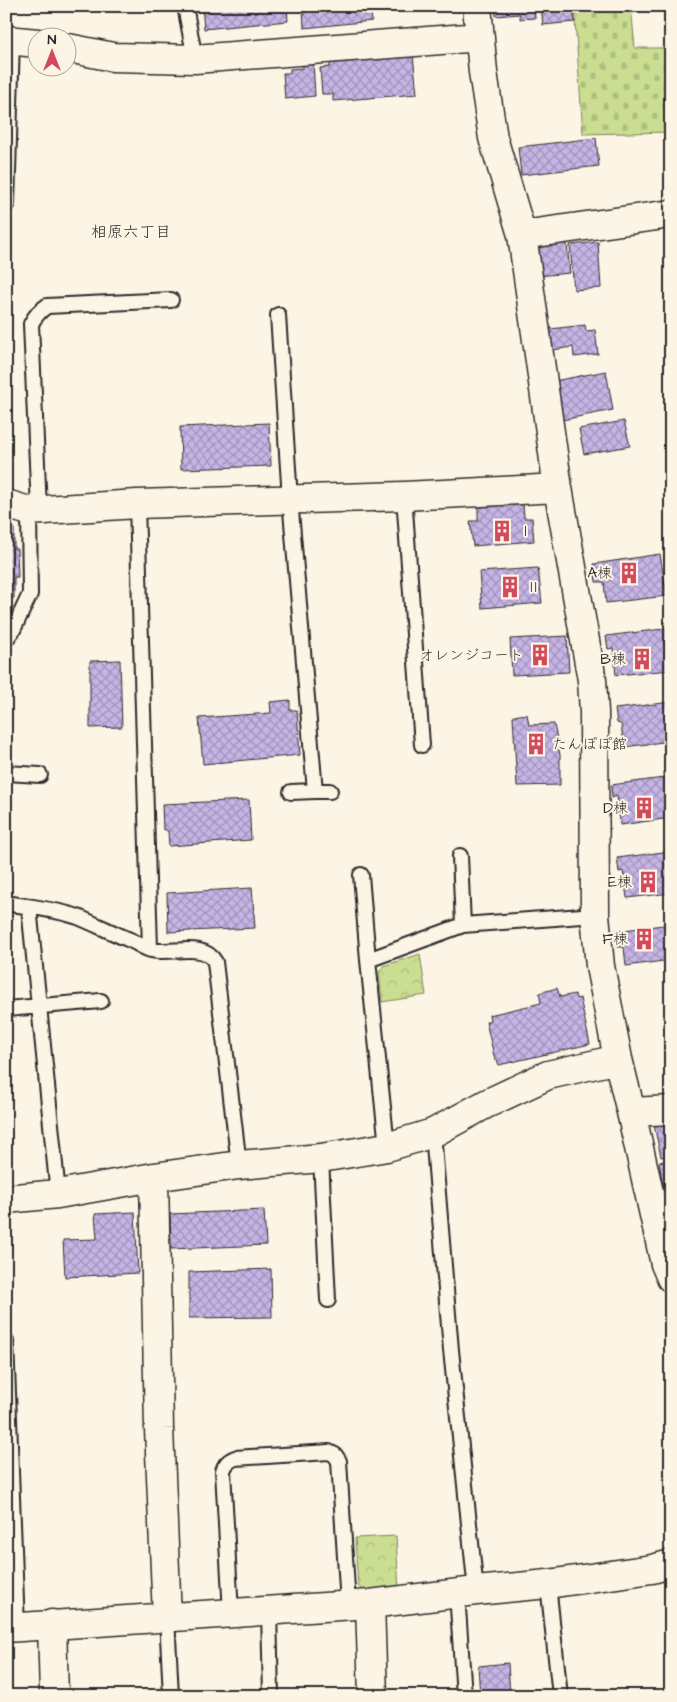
<svg xmlns="http://www.w3.org/2000/svg" width="677" height="1702" viewBox="0 0 677 1702" font-family="'Architects Daughter','Klee One',sans-serif">
  <defs>
    <pattern id="cemetery-stones" width="16" height="16" patternUnits="userSpaceOnUse" patternTransform="scale(1.25)"><rect width="16" height="16" fill="#cadd91"/><path d="M2 7V4a2 2 0 0 1 4 0v3zM10 15v-3a2 2 0 0 1 4 0v3z" fill="#aebe7d"/></pattern>
    <pattern id="park-crowns" width="20" height="18" patternUnits="userSpaceOnUse" patternTransform="scale(1.25)"><rect width="20" height="18" fill="#cadd91"/><path d="M2 6a3 3 0 1 1 6 0M12 15a3 3 0 1 1 6 0" fill="none" stroke="#aebe7d"/></pattern>
    <pattern id="building-cross-hatch" width="8" height="8" patternUnits="userSpaceOnUse" patternTransform="scale(1.25)"><rect width="8" height="8" fill="#c6b4e5"/><path d="M0 0l8 8M0 8l8-8" fill="none" stroke="#a193ba"/></pattern>
  </defs>
  <rect width="100%" height="100%" fill="#fcf5e5"/>
  <filter id="ink" filterUnits="userSpaceOnUse"><feTurbulence type="fractalNoise" baseFrequency=".02" numOctaves="2"/><feDisplacementMap in="SourceGraphic" scale="10" xChannelSelector="R" yChannelSelector="G"/><feConvolveMatrix kernelMatrix="1 2 1 2 8 2 1 2 1" color-interpolation-filters="sRGB"/></filter>
  <g filter="url(#ink)">
    <!-- cemetery -->
    <path fill="url(#cemetery-stones)" stroke="#7a845e" d="M574,6H631L635,48H671V132L583,134Z"/>
    <!-- park -->
    <path fill="url(#park-crowns)" stroke="#7a845e" d="M420,954L426,995L382,1002L379,972L383,966Z
      M396,1536L399,1592L367,1594L358,1586L355,1538Z"/>
    <!-- building -->
    <path fill="url(#building-cross-hatch)" stroke="#2b2b2b" d="M52,6H82V8H52Z
      M202,6H287L288,21L204,29Z
      M303,6H370L372,21L304,28Z
      M495,6H534L535,18L520,19V14L496,16Z
      M541,6H573L575,22L543,25Z
      M413,55L417,94L333,101V94H322L320,68L330,67V62Z
      M302,62H313L315,96L285,99L283,73H290V69L303,68Z
      M596,138L599,166L521,175L518,147Z
      M598,242L601,288L574,290L570,245Z
      M567,243L570,273L537,276L534,247Z
      M585,325L586,331L595,330L598,354L574,357L573,347L552,350L550,329Z
      M606,371L613,410L562,420L554,381Z
      M624,421L630,446L584,454L579,429Z
      M269,423L271,466L181,469L180,427Z
      M523,504L524,518H532L534,541L473,546L470,521H478V507Z
      M6,528H14V549H17L18,577H14V598H6Z
      M660,554L667,596L606,603L604,582H596L594,564Z
      M538,568L542,603L482,608L479,572Z
      M671,628V670L616,675L613,648L608,649L606,636Z
      M567,636L569,672L512,675L510,639Z
      M120,660L122,727L90,728V661Z
      M290,700V710H297L300,755L203,764L199,718L271,713L270,702Z
      M671,702V741L624,747L621,724L617,723L615,709Z
      M527,714L529,725L554,724L560,755V785L517,786L513,716Z
      M671,777V818L620,825L617,796L612,798L611,785Z
      M249,800L251,840L169,846L168,831L163,829L162,804Z
      M671,851V893L627,898L623,871L619,872L617,858Z
      M252,888L255,928L168,932L167,893Z
      M671,924V960L626,966L624,947H618L616,931Z
      M557,988L560,997L575,994L576,999L580,998L590,1044L499,1065L497,1060H495L486,1022L490,1020L489,1015L541,1003L539,993Z
      M671,1122V1155L661,1157L654,1125Z
      M671,1160V1191L664,1192L659,1162Z
      M264,1210L266,1245L171,1249L170,1214Z
      M135,1212L138,1273L65,1277L63,1240L97,1239L95,1214Z
      M271,1269L272,1317L189,1318V1272Z
      M508,1663L510,1696H480L478,1666Z"/>
    <g fill="none" stroke-linecap="round" stroke-linejoin="round">
      <!-- lane casing -->
      <g stroke="#2b2b2b" stroke-width="18">
        <path id="lane" d="M185,6L195,59
          M7,204L12,40
          M278,315L290,499L315,791L291,792
          M404,496L422,745
          M137,504L150,949
          M39,510L31,324C35,316 39,311 47,306L171,300
          M6,639L13,630L30,594L29,511
          M6,773L40,775
          M315,791H330
          M460,856L463,925
          M361,875L368,960L387,1147
          M6,903C30,907 55,909 78,917C95,924 113,933 130,940C137,943 144,948 151,950C172,955 204,941 215,962L239,1165
          M29,907L58,1194
          M368,960L463,925L595,915
          M6,1009L101,1001
          M433,1133L451,1350L476,1591
          M321,1158L328,1300
          M6,1341L17,1627
          M548,1584L560,1696
          M457,1593L464,1696
          M269,1611L271,1696
          M231,1613L223,1471C225,1464 228,1461 235,1458L329,1452L335,1455L339,1461L348,1605
          M167,1617L171,1696"/>
      </g>
      <!-- street casing -->
      <g stroke="#2b2b2b" stroke-width="31">
        <path id="street" d="M477,6L483,72L493,138L522,235L558,488L592,680L594,712L595,915L600,966L618,1059L631,1112L665,1264L671,1278
          M6,40L38,43
          M68,48L113,57L195,59L480,37
          M522,235L671,214
          M6,504L29,511L137,504L404,496L558,488
          M631,1112L671,1110
          M154,1177L159,1429L167,1617
          M6,1199L58,1194L154,1177L239,1165L321,1158L387,1147L433,1133L486,1104L548,1075L618,1059
          M370,1604L373,1696
          M52,1624L54,1696
          M6,1628L370,1604L476,1591L548,1584L652,1569L671,1564"/>
      </g>
      <!-- lane -->
      <use href="#lane" stroke="#fcf5e5" stroke-width="14"/>
      <!-- street -->
      <use href="#street" stroke="#fcf5e5" stroke-width="28"/>
    </g>
  </g>
  <!-- icons -->
  <defs>
    <g id="building-bare" transform="scale(1.725)"><path d="M-4-6H4V6H1V3H-1V6H-4ZM-2.5-4.3h1.7v1.8h-1.7ZM.8-4.3h1.7v1.8H.8ZM-2.5-1h1.7V.8h-1.7ZM.8-1h1.7V.8H.8Z" fill="#d1495b" stroke="#fcf5e5" stroke-width="2.5" paint-order="stroke"/></g>
  </defs>
  <g fill-rule="evenodd">
    <use href="#building-bare" x="502" y="531"/>
    <use href="#building-bare" x="629" y="573"/>
    <use href="#building-bare" x="510" y="587"/>
    <use href="#building-bare" x="540" y="655"/>
    <use href="#building-bare" x="642" y="659"/>
    <use href="#building-bare" x="536" y="744"/>
    <use href="#building-bare" x="644" y="808"/>
    <use href="#building-bare" x="648" y="882"/>
    <use href="#building-bare" x="644" y="939"/>
  </g>
  <g text-anchor="middle" stroke-width="4" stroke-linejoin="round" paint-order="stroke">
    <!-- poi labels -->
    <g font-size="15" fill="#2b2b2b" stroke="#fcf5e5" text-anchor="end">
      <text x="518" y="536" text-anchor="start">Ⅰ</text>
      <text x="612" y="578">A棟</text>
      <text x="526" y="592" text-anchor="start">Ⅱ</text>
      <text x="524" y="660">オレンジコート</text>
      <text x="626" y="664">B棟</text>
      <text x="552" y="749" text-anchor="start">たんぽぽ館</text>
      <text x="628" y="813">D棟</text>
      <text x="632" y="887">E棟</text>
      <text x="628" y="944">F棟</text>
    </g>
    <!-- neighbourhood labels -->
    <g font-size="16" fill="#2b2b2b" stroke="#fcf5e5">
      <text x="131" y="237">相原六丁目</text>
    </g>
  </g>
  <!-- margin -->
  <rect width="677" height="1702" fill="none" stroke="#fcf5e5" stroke-width="25"/>
  <rect x="12" y="12" width="652" height="1677" fill="none" stroke="#2b2b2b" stroke-width="2" filter="url(#ink)"/>
  <!-- north arrow -->
  <g transform="translate(52 52)"><circle r="24" fill="#fcf5e5" stroke="#a8a49b"/>
  <path d="M0-4L9 19L0 12L-9 19Z" fill="#d1495b"/>
  <text y="-8" font-size="14" font-weight="bold" text-anchor="middle" fill="#2b2b2b">N</text>
  </g>
</svg>
